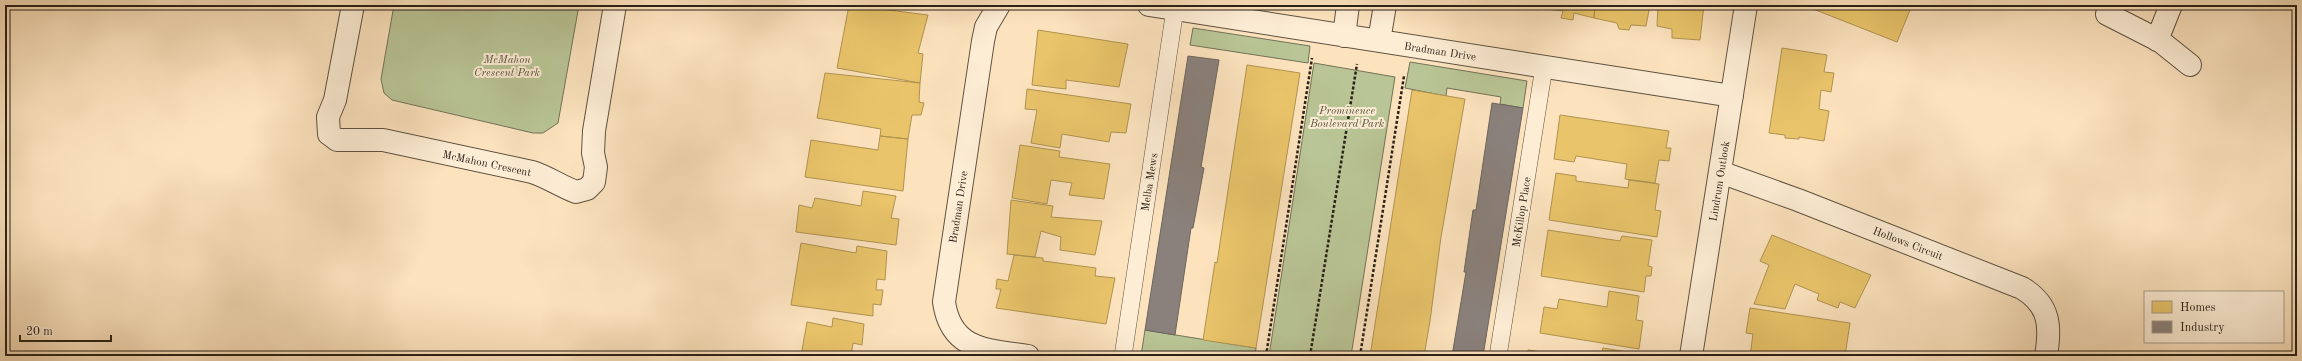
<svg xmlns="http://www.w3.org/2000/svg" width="2302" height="361" viewBox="0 0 2302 361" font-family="'Old Standard TT',serif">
  <rect width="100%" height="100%" fill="#fce3be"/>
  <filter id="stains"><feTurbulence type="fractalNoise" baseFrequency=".005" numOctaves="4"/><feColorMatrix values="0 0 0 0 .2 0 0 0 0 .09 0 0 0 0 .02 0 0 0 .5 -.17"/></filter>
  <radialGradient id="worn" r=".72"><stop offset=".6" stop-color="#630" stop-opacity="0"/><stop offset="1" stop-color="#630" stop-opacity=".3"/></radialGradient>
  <!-- green -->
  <path fill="#b9c596" stroke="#727256" d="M394,5H579L558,123L543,133H533L392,100L384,93L381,79Z
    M1193,28L1310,46L1308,63L1190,45Z
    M1410,62L1527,81L1523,108L1500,104L1501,97L1447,88L1446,96L1405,88Z
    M1314,63L1395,77L1351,356H1269Z
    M1145,330L1256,348L1255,356H1141Z"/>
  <!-- homes -->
  <path fill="#e9c46a" stroke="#b09351" d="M849,5L928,15L918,53L923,54L920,83L837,68Z
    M1509,5H1538L1537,10Z
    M1547,5H1595L1594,18L1574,13L1573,20L1561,18L1563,11L1547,9Z
    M1595,5H1650L1646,26L1631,25L1629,30L1619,29L1617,23L1594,18Z
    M1658,5H1704L1700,40L1672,38V29L1657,26Z
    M1803,5H1912L1897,42Z
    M1038,30L1128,44L1119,87L1066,80V89L1032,85Z
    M1782,48L1827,55L1824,72L1834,73L1831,92L1821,90L1819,109L1829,111L1824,141L1799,137V139L1785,138V135L1769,133Z
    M1247,65L1300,73L1256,348L1203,340L1215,262L1217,263Z
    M825,73L920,83L919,102L924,103L921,115H912L908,139L880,136L881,129L817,118Z
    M1027,89L1131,104L1126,133L1111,132L1109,142L1062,134L1060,148L1031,143L1037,110L1025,109Z
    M1412,90L1465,99L1441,237L1430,321L1424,356H1370Z
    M1560,115L1669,131L1666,148H1671L1669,161L1659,160L1655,183L1625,179L1627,164L1576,156L1574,162L1554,159Z
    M880,136L908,139L903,191L805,177L811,140L878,150Z
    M1020,145L1060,151L1059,157L1110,164L1104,199L1069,195L1072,183L1051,180L1047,204L1012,198Z
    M1556,173L1576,176V181L1628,188L1629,180L1659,184L1655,210L1661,211L1657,237L1549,220Z
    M863,191L896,196L891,218L899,219L896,245L796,232L799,205L812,208L815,198L861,206Z
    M1011,200L1053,206L1051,217L1102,221L1095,255L1060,250L1061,237L1041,231L1035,257L1007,254Z
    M1548,230L1620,241L1622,236L1652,240L1648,266L1652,267L1651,276H1646L1644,292L1541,276Z
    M1772,235L1871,275L1855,308L1840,302L1838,308L1817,300L1819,294L1795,284L1785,309L1754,304L1769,265L1760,261Z
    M801,243L856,253L857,246L887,251L885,280L877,279L876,290H883L881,305L873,304V316L791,305Z
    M1014,255L1043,258V261L1096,268L1095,276L1115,278L1106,324L996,308L1001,289H996L997,279L1008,281Z
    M1609,291L1639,296L1636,320L1643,321L1639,349L1540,333L1544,307L1557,309L1559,299L1607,307Z
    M1750,308L1850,323L1845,356H1750L1753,334L1746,333Z
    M833,318L864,324L862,345L853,343L851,356H801L807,322L832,327Z
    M1603,348L1633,353L1632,356H1601Z
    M1528,350L1569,356H1527Z"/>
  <!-- industry -->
  <path fill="#8a817c" stroke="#6d645d" d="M1188,56L1219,60L1201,167L1204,168L1193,228H1191L1175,335L1145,330Z
    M1492,103L1523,108L1483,356H1452L1466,272H1464L1473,210H1476Z"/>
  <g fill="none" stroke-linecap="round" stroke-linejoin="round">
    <!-- service casing -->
    <g stroke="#5e5140" stroke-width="18">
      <path id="service" d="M1123,356L1175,9
        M1498,356L1544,67"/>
    </g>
    <!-- minor casing -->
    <g stroke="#5e5140" stroke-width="24">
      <path id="minor" d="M353,5L335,100L328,117L329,134L337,140H383L532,172C548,177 560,186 576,192L587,189L594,182L596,167L593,153L594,131L615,5
        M999,5L986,27L983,41L944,302C951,351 988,350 1028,356
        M1149,5L1732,96
        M2107,14L2160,41L2190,65
        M1344,36L1348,5
        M2157,40L2171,5
        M1379,41L1385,5
        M1720,172L1798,200L2022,288C2050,305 2051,326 2046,356
        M1691,356L1746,5"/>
    </g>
    <!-- path -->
    <path stroke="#2a2016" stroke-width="2.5" stroke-dasharray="3 2" stroke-linecap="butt" d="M1266,356L1312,58
      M1310,356L1357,64
      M1360,356L1404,76"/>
    <!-- service -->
    <use href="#service" stroke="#fdedd5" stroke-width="17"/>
    <!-- minor -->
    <use href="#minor" stroke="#fdedd5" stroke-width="22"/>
  </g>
  <g text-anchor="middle" stroke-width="4" stroke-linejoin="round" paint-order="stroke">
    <!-- street labels -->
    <g font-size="11" fill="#2a2016" stroke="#fdedd5">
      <text transform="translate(1440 51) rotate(9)" y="4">Bradman Drive</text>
      <text transform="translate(487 163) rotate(12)" y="4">McMahon Crescent</text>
      <text transform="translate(1719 181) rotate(-81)" y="4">Lindrum Outlook</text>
      <text transform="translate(1149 182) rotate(-81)" y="4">Melba Mews</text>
      <text transform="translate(958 207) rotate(-81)" y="4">Bradman Drive</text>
      <text transform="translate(1521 212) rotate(-81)" y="4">McKillop Place</text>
      <text transform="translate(1908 243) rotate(21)" y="4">Hollows Circuit</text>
    </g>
    <!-- park labels -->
    <g font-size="11" font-style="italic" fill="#55523c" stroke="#fdedd5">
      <text x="507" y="63">McMahon<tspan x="507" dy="13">Crescent Park</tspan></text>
      <text x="1347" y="114">Prominence<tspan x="1347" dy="13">Boulevard Park</tspan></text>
    </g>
  </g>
  <!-- margin -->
  <rect width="2302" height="361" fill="none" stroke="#fce3be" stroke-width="20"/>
  <rect x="6" y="6" width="2290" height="349" fill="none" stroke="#2a2016" stroke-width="2"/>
  <rect x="10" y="10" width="2282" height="341" fill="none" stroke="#2a2016"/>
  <!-- legend -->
  <rect x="2144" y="291" width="140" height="52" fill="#fdedd5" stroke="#a99b89"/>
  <rect x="2152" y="301" width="20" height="12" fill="#e9c46a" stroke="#a99b89"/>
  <text x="2180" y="311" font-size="12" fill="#2a2016">Homes</text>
  <rect x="2152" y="321" width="20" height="12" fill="#8a817c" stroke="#a99b89"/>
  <text x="2180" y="331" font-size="12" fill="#2a2016">Industry</text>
  <!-- scale -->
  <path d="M20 335v6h91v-6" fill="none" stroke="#2a2016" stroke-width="2"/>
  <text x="26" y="335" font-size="12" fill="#2a2016" stroke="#fdedd5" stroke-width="3" paint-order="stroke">20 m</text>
  <rect width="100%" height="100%" filter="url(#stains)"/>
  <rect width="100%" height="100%" fill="url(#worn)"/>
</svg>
